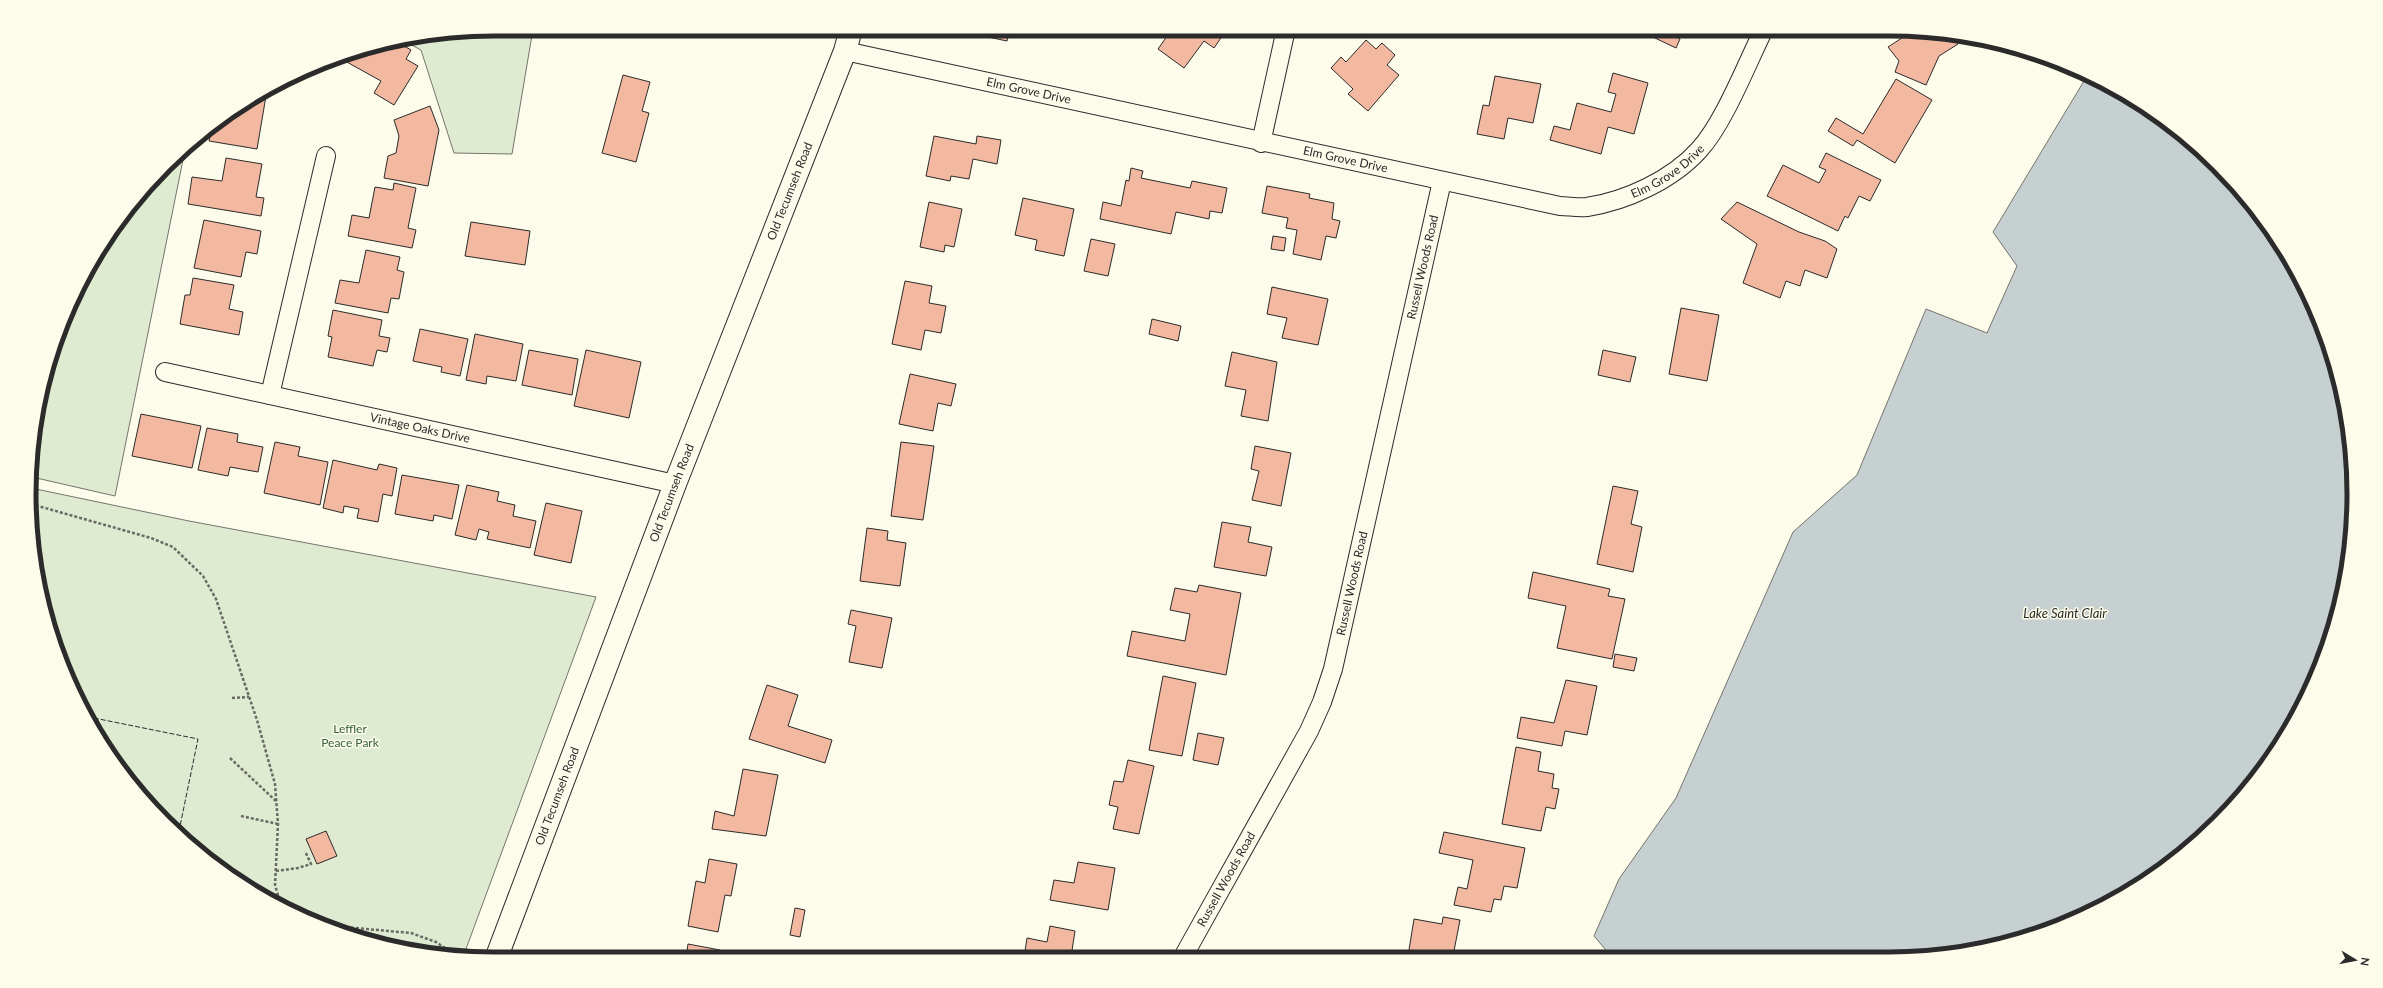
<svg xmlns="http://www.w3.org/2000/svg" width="2383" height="988" viewBox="0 0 2383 988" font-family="Lato,sans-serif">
  <rect width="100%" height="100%" fill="#fdfbea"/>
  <!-- green -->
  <path fill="#deebd1" stroke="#74746e" d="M494,29H533L512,154L454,153L421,50L400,39Z
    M186,145L115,496L32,477L33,433L54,344L91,262L144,188Z
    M31,488L189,521L596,597L463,957L433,955L345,934L288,911L211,863L145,801L107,752L64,672L38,585L30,524Z"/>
  <!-- water -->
  <path fill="#c7d0d0" stroke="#74746e" d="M2087,76L2121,91L2195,144L2258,211L2306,288L2338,373L2353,463L2350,554L2329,643L2276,753L2195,844L2094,911L2010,943L1950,955L1611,956L1594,936L1619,879L1676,798L1793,532L1857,475L1926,309L1987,333L2017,266L1993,232Z"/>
  <!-- building -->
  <path fill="#f2b8a0" stroke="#2b2b2b" d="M990,29H1010L1007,41L988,37Z
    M1172,29H1227L1214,48L1204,41L1184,68L1158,49Z
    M1636,29H1669L1668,33L1680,39L1676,48Z
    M1901,30L1951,33L1958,44L1939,56L1926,85L1895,72L1899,61L1888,47L1905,36Z
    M394,40L411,50L406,59L418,66L394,105L374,93L381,81L345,61L350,52Z
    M1366,40L1376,49L1382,43L1395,55L1387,65L1399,75L1368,111L1348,94L1353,89L1331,68L1341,57L1346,62Z
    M313,68L314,72L296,76Z
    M1613,73L1648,83L1634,134L1608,127L1601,154L1550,140L1554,126L1570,130L1577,103L1611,112L1616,94L1608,92Z
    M623,75L650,82L642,111L649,113L636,162L602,153Z
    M1495,76L1541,84L1533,123L1508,118L1504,139L1477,134L1483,105L1489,106Z
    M1896,79L1932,100L1895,163L1857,140L1853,146L1828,131L1836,118L1863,134Z
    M264,90H267L257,149L209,141L212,127Z
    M430,106L439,130L428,186L384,178L388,156L396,153L399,136L394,120Z
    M934,136L976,144L977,136L1001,140L997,164L973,159L969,179L951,176L950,181L926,176Z
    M1826,153L1881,180L1870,201L1859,196L1848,218L1845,216L1838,231L1767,196L1783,165L1819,183L1826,170L1819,167Z
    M226,158L262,164L256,197L264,198L261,216L188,204L192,177L222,181Z
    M1131,168L1143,171L1141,178L1190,188L1192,181L1227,188L1222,213L1210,211L1209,219L1176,212L1171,234L1100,219L1103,202L1121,206L1126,180L1129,181Z
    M394,183L416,188L408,228L416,230L412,248L348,236L352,215L369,218L375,187L393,190Z
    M1267,186L1310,194L1309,198L1334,203L1332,219L1340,221L1336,238L1326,236L1321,260L1293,254L1297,230L1286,228L1288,218L1262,213Z
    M1023,198L1074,209L1064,256L1035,250L1037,240L1015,235Z
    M929,202L962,209L954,247L945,245L944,252L920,247Z
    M1737,202L1799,232L1825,241L1837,249L1827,278L1805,270L1800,286L1786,281L1780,298L1743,283L1757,244L1721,219Z
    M204,220L261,231L257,254L246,252L241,277L194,268Z
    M471,222L530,231L525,265L465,256Z
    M1273,236L1286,238L1284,251L1271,249Z
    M1091,239L1115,244L1108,276L1084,271Z
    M366,250L400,257L397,270L404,272L399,299L391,298L388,313L335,303L340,280L359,283Z
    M193,278L234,285L229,309L243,312L239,335L180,324L185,295H190Z
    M905,281L932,286L929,303L946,306L941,333L925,330L921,350L892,344Z
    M1272,287L1328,299L1318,345L1282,338L1287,318L1267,314Z
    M1681,308L1719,315L1707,381L1669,374Z
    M333,310L382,320L379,336L390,338L387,352L377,350L373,366L328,357L332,337L328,336Z
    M1152,319L1181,326L1178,341L1149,334Z
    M420,329L468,339L460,376L441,372L442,367L413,361Z
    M475,334L523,344L516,381L487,376L486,384L466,380Z
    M529,350L578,359L572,395L522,385Z
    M586,350L641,362L629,418L574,406Z
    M1603,350L1636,357L1630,382L1598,375Z
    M1232,352L1277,362L1268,421L1241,416L1246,390L1225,386Z
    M910,374L956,384L951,406L938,403L933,431L899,424Z
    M141,414L201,426L192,468L132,456Z
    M207,428L238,434L237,442L263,447L258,472L230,467L228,476L198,470Z
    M275,442L300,447L298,456L328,462L320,505L264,493Z
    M901,442L934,446L923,520L891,516Z
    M1255,446L1291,453L1281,506L1252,500L1259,471L1251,469Z
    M333,460L377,470L379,464L397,468L392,496L383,494L378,522L357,518L359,509L344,506L343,513L323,508Z
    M402,475L459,485L452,519L434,515L433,521L395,514Z
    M467,485L499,492L497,501L515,505L513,516L536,521L530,548L487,539L489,532L479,529L476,540L455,535Z
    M1613,486L1638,491L1631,524L1642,527L1633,572L1597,564Z
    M546,503L582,511L571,563L534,555Z
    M1222,522L1251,527L1248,542L1272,547L1266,576L1214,567Z
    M867,528L888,531L887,540L906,543L900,586L860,581Z
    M1533,572L1610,589L1608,596L1625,599L1612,659L1557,648L1566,606L1528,598Z
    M1199,585L1241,593L1226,675L1127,656L1132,631L1185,641L1190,614L1170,610L1175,588L1197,592Z
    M851,610L892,618L882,668L849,662L856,626L848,624Z
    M1615,654L1637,658L1634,671L1613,667Z
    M1163,676L1196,683L1182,756L1149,750Z
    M1566,680L1597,686L1587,735L1565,731L1562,746L1517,738L1521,717L1554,723Z
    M767,685L798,695L788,726L832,740L825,763L749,739Z
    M1198,733L1224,738L1218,765L1193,760Z
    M1516,747L1541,752L1538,771L1554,774L1552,788L1559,789L1555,809L1546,807L1541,831L1502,824Z
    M1128,760L1154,766L1139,834L1113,829L1118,807L1109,805L1114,781L1123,782Z
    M743,769L778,775L766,836L712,829L715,811L734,816Z
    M326,831L337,856L317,864L306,839Z
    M1444,832L1525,848L1517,888L1504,886L1501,900L1494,899L1491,912L1454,905L1458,887L1467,889L1473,860L1439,853Z
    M709,859L737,864L731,896L725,895L718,932L688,926L696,881L705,883Z
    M1078,862L1115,868L1108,910L1050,900L1054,880L1074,883Z
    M795,908L805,910L800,937L790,935Z
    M1443,917L1460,920L1453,956H1408L1414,919L1442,924Z
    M1050,926L1075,931L1071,957L1024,958L1027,938L1047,942Z
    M688,944L720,950L718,958H686Z"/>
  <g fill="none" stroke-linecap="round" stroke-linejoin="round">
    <!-- street casing -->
    <g stroke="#2b2b2b" stroke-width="20">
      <g id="street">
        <path id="s1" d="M845,51L1560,206C1568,206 1578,208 1587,207C1626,201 1672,180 1699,150C1724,123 1747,63 1764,29"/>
        <path d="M1261,143L1286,29"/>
        <path id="s2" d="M165,372L675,484"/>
        <path d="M270,395L326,156"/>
        <path id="s3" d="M1183,957L1309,731L1322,702L1333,669L1442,181"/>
      </g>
    </g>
    <!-- secondary casing -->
    <g stroke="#2b2b2b" stroke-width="24">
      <g id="secondary">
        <path id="s4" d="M496,959L675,484L845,51L851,29"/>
      </g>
    </g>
    <!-- path -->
    <path stroke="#6a6964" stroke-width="2.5" stroke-dasharray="3 2" stroke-linecap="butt" d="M31,504L151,538L173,547L203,576L216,599L257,720L275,784L278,824L275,885L280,902
      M232,698L249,697
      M230,758L277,802
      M241,816L278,824
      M276,871L298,868L311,864L305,851
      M268,898L280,901
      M283,908L280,902L300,916
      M307,919L333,926L411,933L436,942L458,957"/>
    <!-- street -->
    <use href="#street" stroke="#fdfbea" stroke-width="18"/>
    <!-- secondary -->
    <use href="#secondary" stroke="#fdfbea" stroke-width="22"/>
    <!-- fence -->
    <path stroke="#2b2b2b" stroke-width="1" stroke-dasharray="5 2" stroke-linecap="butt" d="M93,725L94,718L198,739L179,831L176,830"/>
  </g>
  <g text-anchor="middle" stroke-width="3" stroke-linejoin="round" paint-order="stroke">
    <!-- street labels -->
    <g font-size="12" fill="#2b2b2b" stroke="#fdfbea">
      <text dy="4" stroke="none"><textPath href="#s1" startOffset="188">Elm Grove Drive</textPath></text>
      <text dy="4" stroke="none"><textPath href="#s1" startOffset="512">Elm Grove Drive</textPath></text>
      <text dy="4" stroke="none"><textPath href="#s1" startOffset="848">Elm Grove Drive</textPath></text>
      <text dy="4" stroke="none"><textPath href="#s4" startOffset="822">Old Tecumseh Road</textPath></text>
      <text dy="4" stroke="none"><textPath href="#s3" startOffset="737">Russell Woods Road</textPath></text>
      <text dy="4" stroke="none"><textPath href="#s2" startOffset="261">Vintage Oaks Drive</textPath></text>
      <text dy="4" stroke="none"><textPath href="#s4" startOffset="498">Old Tecumseh Road</textPath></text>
      <text dy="4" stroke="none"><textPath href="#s3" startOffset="413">Russell Woods Road</textPath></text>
      <text dy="4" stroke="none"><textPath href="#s4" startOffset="174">Old Tecumseh Road</textPath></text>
      <text dy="4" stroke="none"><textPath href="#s3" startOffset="89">Russell Woods Road</textPath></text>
    </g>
    <!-- park labels -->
    <g font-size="12" fill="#34623c" stroke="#fdfbea">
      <text x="350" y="733">Leffler<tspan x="350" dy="14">Peace Park</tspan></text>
    </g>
    <!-- water labels -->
    <g font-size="13" font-style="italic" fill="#2b2b2b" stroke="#fdfbea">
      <text x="2065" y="618">Lake Saint Clair</text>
    </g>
  </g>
  <!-- crop -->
  <path d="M0 0H2383V988H0ZM494 36H1889A458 458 0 0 1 2347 494V494A458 458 0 0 1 1889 952H494A458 458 0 0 1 36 494V494A458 458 0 0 1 494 36Z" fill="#fdfbea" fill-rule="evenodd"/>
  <path fill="none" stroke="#2b2b2b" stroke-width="5" d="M494 36H1889A458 458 0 0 1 2347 494V494A458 458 0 0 1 1889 952H494A458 458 0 0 1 36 494V494A458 458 0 0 1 494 36Z"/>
  <!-- north arrow -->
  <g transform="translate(2355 960) rotate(100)" stroke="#fdfbea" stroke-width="3" paint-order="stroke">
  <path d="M0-3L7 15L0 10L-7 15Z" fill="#2b2b2b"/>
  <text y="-6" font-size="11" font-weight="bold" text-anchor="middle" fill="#2b2b2b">N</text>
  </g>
</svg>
